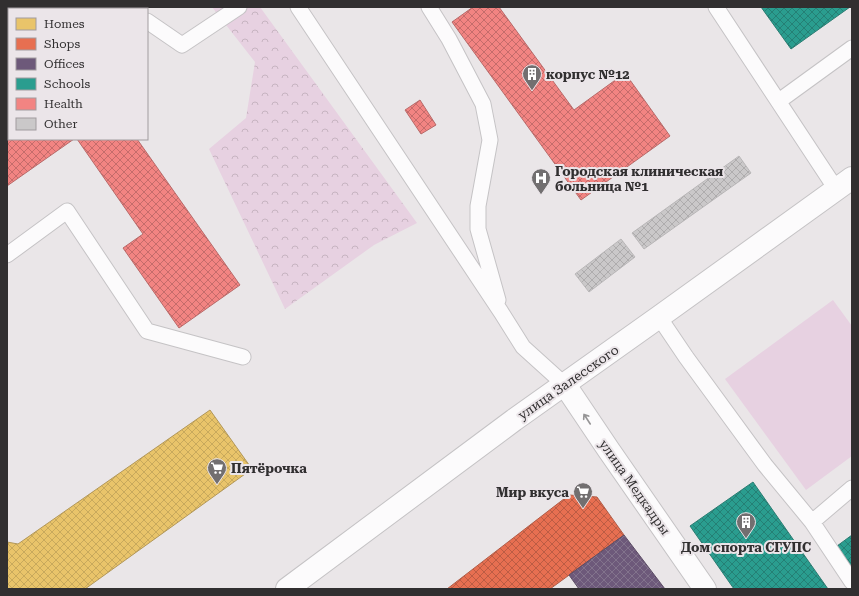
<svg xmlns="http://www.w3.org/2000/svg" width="859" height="596" viewBox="0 0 859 596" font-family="'Roboto Serif',serif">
  <defs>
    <pattern id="forest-crowns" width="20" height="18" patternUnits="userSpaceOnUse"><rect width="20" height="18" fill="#e7d1e1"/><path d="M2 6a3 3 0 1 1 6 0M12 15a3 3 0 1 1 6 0" fill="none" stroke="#c7b4c1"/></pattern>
    <pattern id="homes-cross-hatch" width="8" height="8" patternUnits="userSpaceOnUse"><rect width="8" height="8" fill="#e9c46a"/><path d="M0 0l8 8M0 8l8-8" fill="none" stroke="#c8a95c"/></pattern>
    <pattern id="shops-cross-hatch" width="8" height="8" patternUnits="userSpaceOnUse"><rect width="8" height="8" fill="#e76f51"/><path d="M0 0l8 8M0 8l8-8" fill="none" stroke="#bc5c44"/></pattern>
    <pattern id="offices-cross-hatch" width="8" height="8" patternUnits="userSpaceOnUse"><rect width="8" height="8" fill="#6d597a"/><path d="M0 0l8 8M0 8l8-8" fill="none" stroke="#82738c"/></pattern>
    <pattern id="schools-cross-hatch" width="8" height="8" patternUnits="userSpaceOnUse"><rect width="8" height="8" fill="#2a9d8f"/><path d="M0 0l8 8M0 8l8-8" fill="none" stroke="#258075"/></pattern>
    <pattern id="health-cross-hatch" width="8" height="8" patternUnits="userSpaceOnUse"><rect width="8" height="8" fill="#f28482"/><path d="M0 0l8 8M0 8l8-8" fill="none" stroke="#c56c6b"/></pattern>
    <pattern id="building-cross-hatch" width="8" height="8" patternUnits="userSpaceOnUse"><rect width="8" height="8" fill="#cac8c9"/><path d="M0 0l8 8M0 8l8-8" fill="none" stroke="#aeacad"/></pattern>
  </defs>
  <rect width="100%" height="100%" fill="#eae6e8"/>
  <!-- green -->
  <path fill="#e7d1e1" d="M833,300L852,326V456L806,490L725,379Z"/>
  <!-- forest -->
  <path fill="url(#forest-crowns)" d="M212,7H260L417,223L374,245L285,309L209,149L246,118L255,62Z"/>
  <!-- homes -->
  <path fill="url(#homes-cross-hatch)" stroke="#b29759" d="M210,410L252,469L85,589H7V542L18,544Z"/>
  <!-- shops -->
  <path fill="url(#shops-cross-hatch)" stroke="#b05c47" d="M569,495L597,497L624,535L550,589H447Z"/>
  <!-- offices -->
  <path fill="url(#offices-cross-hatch)" stroke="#5b4c64" d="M624,535L665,589H579L569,575Z"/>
  <!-- schools -->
  <path fill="url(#schools-cross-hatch)" stroke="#2c7c72" d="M761,7H850L791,49Z
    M753,482L802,552L828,589H734L690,526Z
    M852,535V567L837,546Z"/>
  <!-- health -->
  <path fill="url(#health-cross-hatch)" stroke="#b86a69" d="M7,7H44L45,9H9V47L7,44Z
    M473,7H499L574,110L625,73L670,136L581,200L452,22Z
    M420,100L436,125L421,134L405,110Z
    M9,116V139H74L7,186V117Z
    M77,139H137L240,285L179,328L123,248L143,234Z"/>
  <!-- building -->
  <path fill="url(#building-cross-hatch)" stroke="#b9b7b8" d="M739,156L751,173L644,249L632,233Z
    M621,239L635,257L589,292L575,274Z"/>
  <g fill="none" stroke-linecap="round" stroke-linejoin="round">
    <!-- service casing -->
    <g stroke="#c5c3c5" stroke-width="17">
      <path id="service" d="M127,7L130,9
        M298,7L501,312L523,347L565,385
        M429,7L449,39L483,104L490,140L478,206V229L498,300
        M716,7L836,189
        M147,21L182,45L239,7
        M779,101L852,48
        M7,255L67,211L147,331L243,357
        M659,317L686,357L765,465L812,522
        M852,488L812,522L852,582"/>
    </g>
    <!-- minor casing -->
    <g stroke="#c5c3c5" stroke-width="24">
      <path id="minor" d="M565,385L608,449L705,589"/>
    </g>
    <!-- secondary casing -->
    <g stroke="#c5c3c5" stroke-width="24">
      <path id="secondary" d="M287,589L514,420L659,317L852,178"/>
    </g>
    <!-- service -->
    <use href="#service" stroke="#fcfbfc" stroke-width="15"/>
    <!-- minor -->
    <use href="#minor" stroke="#fcfbfc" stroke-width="22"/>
    <!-- secondary -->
    <use href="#secondary" stroke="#fcfbfc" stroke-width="22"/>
  </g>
  <!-- one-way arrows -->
  <defs><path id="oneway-shaft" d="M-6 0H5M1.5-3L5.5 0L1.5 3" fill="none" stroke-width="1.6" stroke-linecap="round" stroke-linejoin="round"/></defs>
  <use stroke="#969596" href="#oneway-shaft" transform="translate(587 419) rotate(-123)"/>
  <!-- icons -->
  <defs>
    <g id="building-pin" transform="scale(1)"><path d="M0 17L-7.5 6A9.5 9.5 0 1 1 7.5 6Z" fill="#726f70" stroke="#ebe5e9"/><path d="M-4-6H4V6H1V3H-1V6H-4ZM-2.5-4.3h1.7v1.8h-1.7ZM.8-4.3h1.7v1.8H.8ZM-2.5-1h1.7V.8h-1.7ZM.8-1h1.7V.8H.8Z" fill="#fff"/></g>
    <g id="hospital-pin" transform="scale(1)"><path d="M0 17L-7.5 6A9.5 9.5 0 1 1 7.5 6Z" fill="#726f70" stroke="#ebe5e9"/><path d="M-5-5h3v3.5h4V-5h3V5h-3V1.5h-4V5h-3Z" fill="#fff"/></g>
    <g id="supermarket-pin" transform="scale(1)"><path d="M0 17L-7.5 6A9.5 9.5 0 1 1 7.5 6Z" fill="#726f70" stroke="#ebe5e9"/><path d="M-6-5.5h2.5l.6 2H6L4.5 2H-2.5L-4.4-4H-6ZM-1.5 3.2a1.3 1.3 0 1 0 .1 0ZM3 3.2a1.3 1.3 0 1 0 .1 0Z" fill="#fff"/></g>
  </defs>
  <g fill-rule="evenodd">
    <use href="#building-pin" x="532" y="74"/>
    <use href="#hospital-pin" x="541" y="178"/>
    <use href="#supermarket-pin" x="217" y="468"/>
    <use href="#supermarket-pin" x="583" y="492"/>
    <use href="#building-pin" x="746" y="522"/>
  </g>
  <g text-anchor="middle" stroke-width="4" stroke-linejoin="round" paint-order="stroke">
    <!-- poi labels -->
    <g font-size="13" font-weight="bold" fill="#312f30" stroke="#ebe5e9" text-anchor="start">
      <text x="546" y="79">корпус №12</text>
      <text x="555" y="176">Городская клиническая<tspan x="555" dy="15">больница №1</tspan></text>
      <text x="231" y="473">Пятёрочка</text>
      <text x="569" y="497" text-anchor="end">Мир вкуса</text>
      <text x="746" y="552" text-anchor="middle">Дом спорта СГУПС</text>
    </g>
    <!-- street labels -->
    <g font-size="13" fill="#312f30" stroke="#ebe5e9">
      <text transform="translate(568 382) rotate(-35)" y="5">улица Залесского</text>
      <text transform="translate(635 487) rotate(55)" y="5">улица Медкадры</text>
    </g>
  </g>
  <!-- border -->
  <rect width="859" height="596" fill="none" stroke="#312f30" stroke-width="16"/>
  <!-- legend -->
  <rect x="8" y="8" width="140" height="132" fill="#ebe5e9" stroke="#a19c9f"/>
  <rect x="16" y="18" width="20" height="12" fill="#e9c46a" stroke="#a19c9f"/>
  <text x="44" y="28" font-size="12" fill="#312f30">Homes</text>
  <rect x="16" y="38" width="20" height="12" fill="#e76f51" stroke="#a19c9f"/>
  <text x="44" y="48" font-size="12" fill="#312f30">Shops</text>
  <rect x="16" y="58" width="20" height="12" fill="#6d597a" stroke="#a19c9f"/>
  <text x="44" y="68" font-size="12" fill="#312f30">Offices</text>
  <rect x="16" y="78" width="20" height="12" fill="#2a9d8f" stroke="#a19c9f"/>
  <text x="44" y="88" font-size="12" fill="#312f30">Schools</text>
  <rect x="16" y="98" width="20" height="12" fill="#f28482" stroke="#a19c9f"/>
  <text x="44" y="108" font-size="12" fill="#312f30">Health</text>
  <rect x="16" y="118" width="20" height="12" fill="#cac8c9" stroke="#a19c9f"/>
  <text x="44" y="128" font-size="12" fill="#312f30">Other</text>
</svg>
